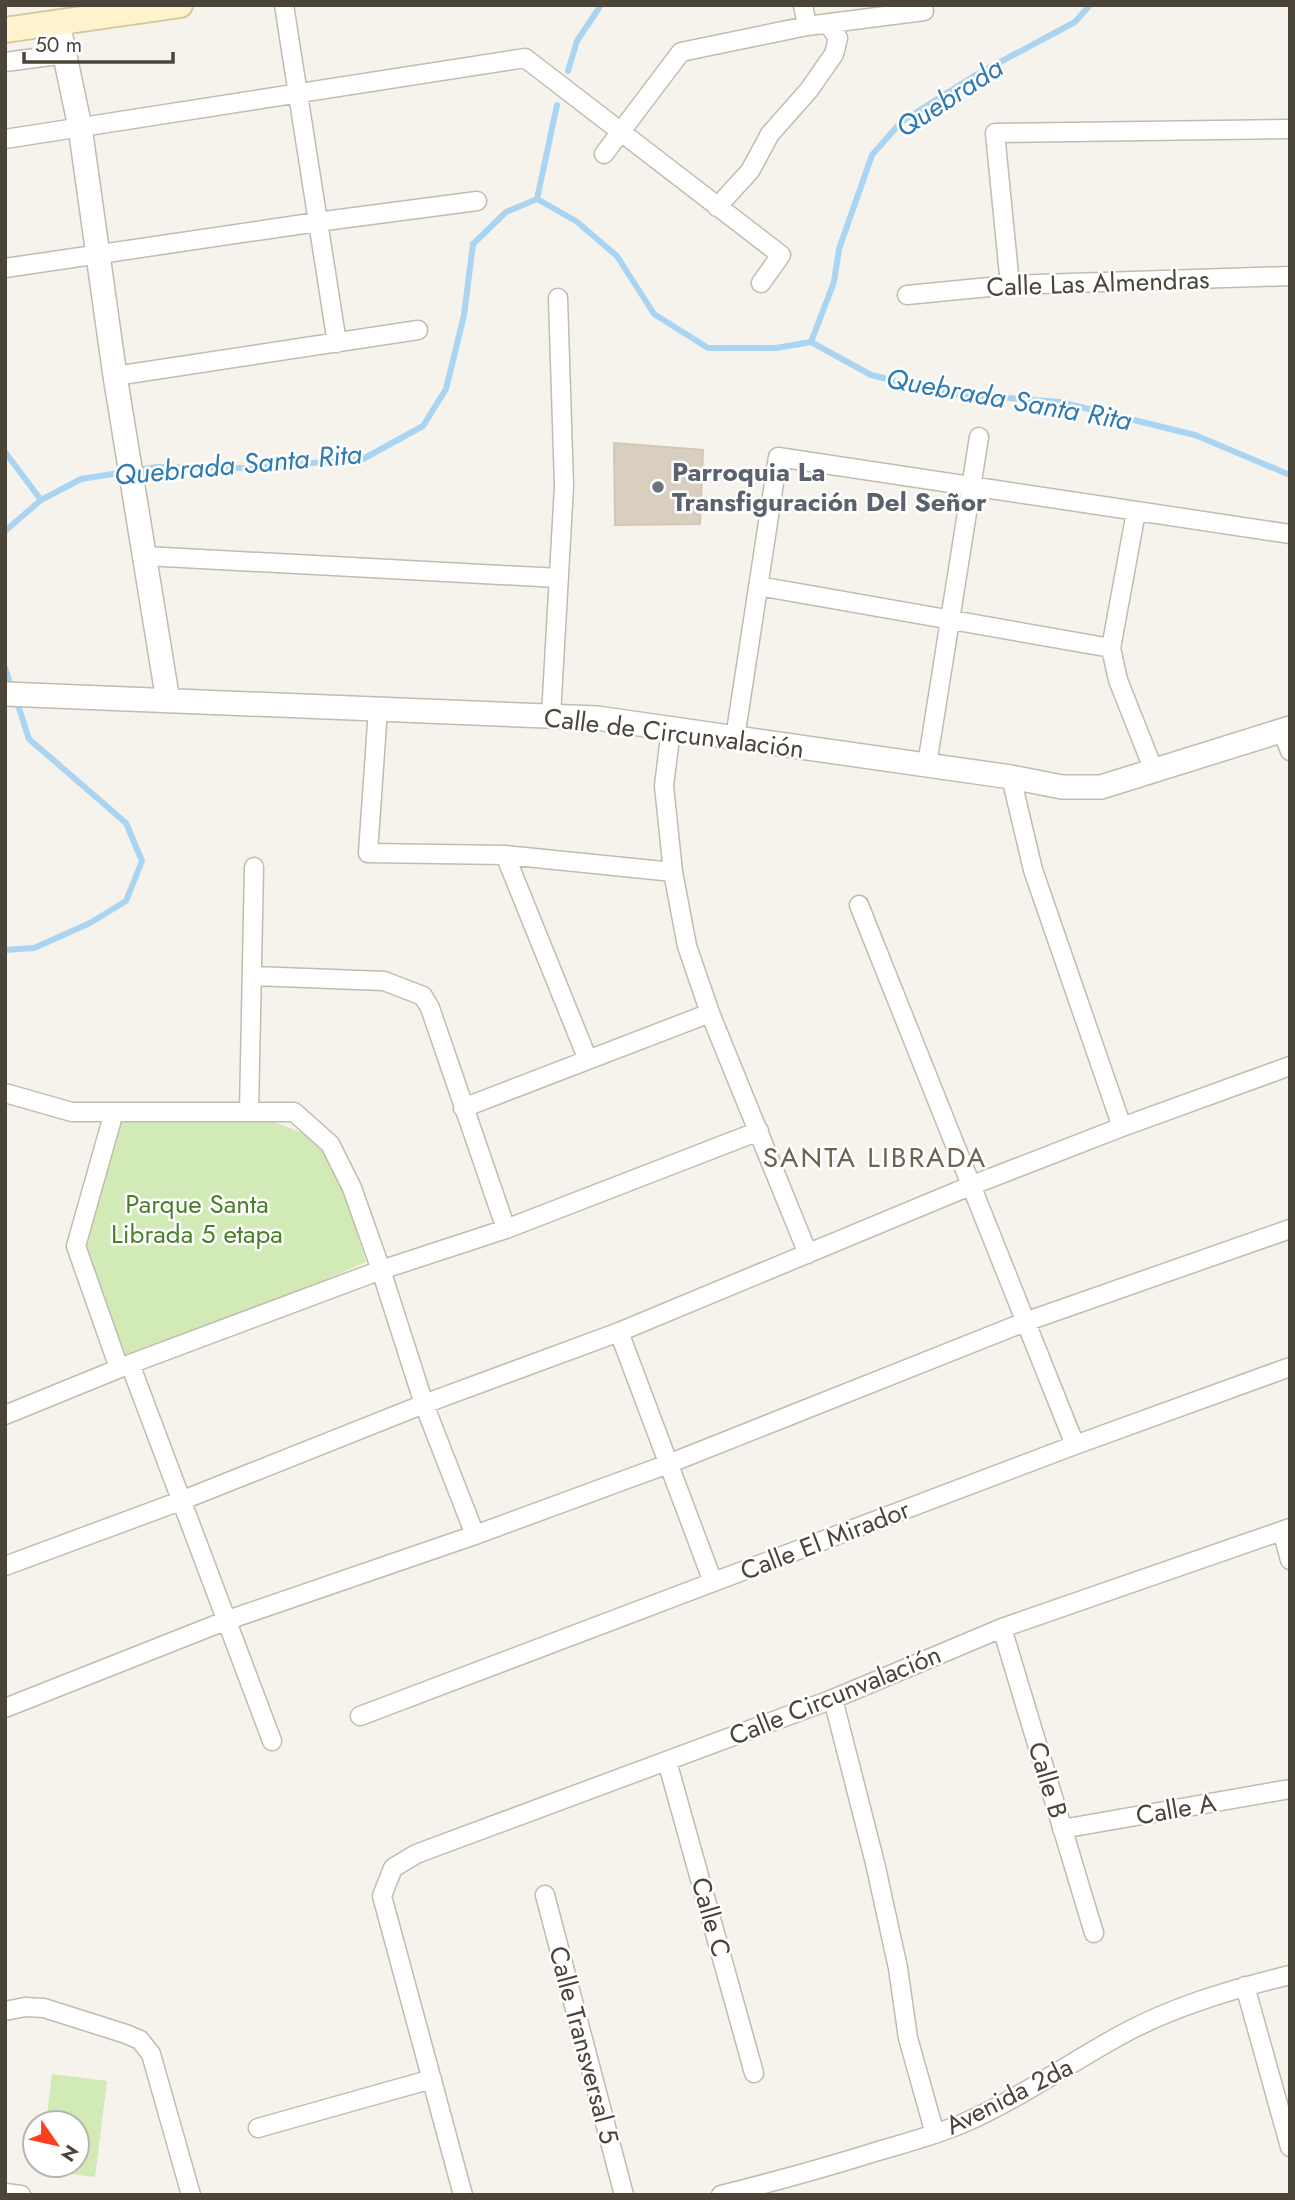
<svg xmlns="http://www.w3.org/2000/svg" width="1295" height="2200" viewBox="0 0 1295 2200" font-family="Jost,sans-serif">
  <rect width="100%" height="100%" fill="#f6f3ec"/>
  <!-- green -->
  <path fill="#d2eab5" d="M114,1112H249L330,1144L366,1262L130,1364L76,1246Z
    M52,2074L107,2081L95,2177L40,2170V2165H77V2123H46Z"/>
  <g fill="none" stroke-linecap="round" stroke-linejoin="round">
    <!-- stream -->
    <path stroke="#a9d4f2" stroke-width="6" d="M568,71L577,41L601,5
      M537,199L557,105
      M811,342L834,282L839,249L872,155L901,122L974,76L1075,22L1090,5
      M5,452L41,500
      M5,531L41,500L81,479L157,467L247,468L363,459L423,426L446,389L464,315L473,244L506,212L537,199L576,221L617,256L654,314L708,348H776L811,342L871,375L944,393L1060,402L1195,435L1290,475
      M5,668L12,689
      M5,950L34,948L90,923L126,901L142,861L126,823L29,739L16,699"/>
  </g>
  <!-- building -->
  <path fill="#d8cfc1" stroke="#d3c7b4" stroke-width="2" d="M614,443L703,450L700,524L615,525Z"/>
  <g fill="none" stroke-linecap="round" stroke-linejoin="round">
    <!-- minor casing -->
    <g stroke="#c2bbae" stroke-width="21">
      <path id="minor" d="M284,5L337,343
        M803,5L807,26
        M5,62L66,54
        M5,139L525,58L781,255L761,283
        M604,154L681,52L807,26L924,11
        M717,207L750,171L770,134L809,90L834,54L838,38L828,24
        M5,268L317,222L477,201
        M1010,285L995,133L1290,129
        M907,295L1010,285L1290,276
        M115,376L418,330
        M1136,512L1111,648L1118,680L1154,771
        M145,556L559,578
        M758,586L1111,648
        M378,709L368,853L505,855L673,872
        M551,716L564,486L558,298
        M671,729L664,786L673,872L687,946L710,1013L808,1254
        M1282,731L1290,751
        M735,738L778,457L1290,534
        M927,765L979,437
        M1011,777L1033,870L1122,1127
        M505,855L588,1060
        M859,905L1075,1445
        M252,976L384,981L423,996L430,1008L506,1229
        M5,1093L72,1112H294L330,1144L352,1188L381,1270L424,1404L475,1535
        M463,1108L710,1013
        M114,1112L76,1246L119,1368
        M249,1112L254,867
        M619,1332L713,1582
        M130,1364L272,1741
        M5,1415L130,1364L381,1270L506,1229L759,1131
        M1282,1531L1290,1560
        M5,1566L183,1500L424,1404L619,1332L970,1186L1122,1127L1290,1066
        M1002,1628L1094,1933
        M833,1699L875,1863L898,1968L908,2038L935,2134
        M5,1708L225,1621L475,1535L668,1464L1025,1322L1290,1229
        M360,1716L1075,1445L1290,1367
        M667,1761L754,2073
        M1062,1829L1290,1789
        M545,1895L624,2195
        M1245,1986L1290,2147
        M5,2011L25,2007L44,2008L126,2034L140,2040L151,2054L191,2195
        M258,2128L432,2079
        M5,2193L21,2195
        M463,2195L382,1896L393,1868L416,1854L833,1699L1002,1628L1290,1528
        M721,2195C773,2182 824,2168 875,2152C905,2143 937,2135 966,2122C1020,2098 1068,2064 1119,2036C1171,2007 1232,1989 1290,1975"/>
    </g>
    <!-- tertiary casing -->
    <g stroke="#c2bbae" stroke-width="26">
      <path id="tertiary" d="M58,23L80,127L115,376L168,701
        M5,694L597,718L1011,777L1062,787H1101L1290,728"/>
    </g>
    <!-- secondary casing -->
    <g stroke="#d6c79b" stroke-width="28">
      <path id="secondary" d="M5,30L180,5"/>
    </g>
    <!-- minor -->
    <use href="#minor" stroke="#fff" stroke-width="18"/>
    <!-- tertiary -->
    <use href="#tertiary" stroke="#fff" stroke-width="23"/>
    <!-- secondary -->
    <use href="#secondary" stroke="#fff3cd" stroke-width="24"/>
  </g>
  <!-- markers -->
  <circle fill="#6b7280" stroke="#fff" stroke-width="2.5" cx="658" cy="487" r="7"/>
  <g text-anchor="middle" stroke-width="5" stroke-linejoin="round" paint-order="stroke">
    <!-- street labels -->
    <g font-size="26" fill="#4b4439" stroke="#fff">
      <text transform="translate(1098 283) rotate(-2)" y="9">Calle Las Almendras</text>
      <text transform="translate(674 733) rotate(7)" y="9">Calle de Circunvalación</text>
      <text transform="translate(825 1540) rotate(-21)" y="9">Calle El Mirador</text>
      <text transform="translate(835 1695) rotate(-22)" y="9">Calle Circunvalación</text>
      <text transform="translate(1048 1780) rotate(73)" y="9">Calle B</text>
      <text transform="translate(1176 1809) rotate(-10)" y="9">Calle A</text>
      <text transform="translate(711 1917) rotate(74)" y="9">Calle C</text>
      <text transform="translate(584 2045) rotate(75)" y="9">Calle Transversal 5</text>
      <text transform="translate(1009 2096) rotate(-27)" y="9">Avenida 2da</text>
    </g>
    <!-- worship labels -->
    <g font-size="26" font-weight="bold" fill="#5b616d" stroke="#fff" text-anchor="start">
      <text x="672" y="481">Parroquia La<tspan x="672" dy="30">Transfiguración Del Señor</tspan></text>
    </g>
    <!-- park labels -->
    <g font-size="26" fill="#4a7f2a" stroke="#fff">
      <text x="197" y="1213">Parque Santa<tspan x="197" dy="30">Librada 5 etapa</tspan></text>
    </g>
    <!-- water labels -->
    <g font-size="28" font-style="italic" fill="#2e7ab2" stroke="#fff">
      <text transform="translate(949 97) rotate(-33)" y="10">Quebrada</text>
      <text transform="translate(1009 399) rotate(10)" y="10">Quebrada Santa Rita</text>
      <text transform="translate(238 464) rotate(-5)" y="10">Quebrada Santa Rita</text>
    </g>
    <!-- neighbourhood labels -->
    <g font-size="28" letter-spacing="2" fill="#6e6250" stroke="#fff">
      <text x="875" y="1167">SANTA LIBRADA</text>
    </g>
  </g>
  <!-- border -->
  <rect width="1295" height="2200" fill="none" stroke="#4b4439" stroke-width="14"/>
  <!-- north arrow -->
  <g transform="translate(56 2144) rotate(124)"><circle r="33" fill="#ffffff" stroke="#b7b4b0" stroke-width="2"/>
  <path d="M0-5L12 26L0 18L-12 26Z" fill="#fc3f1d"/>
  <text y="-10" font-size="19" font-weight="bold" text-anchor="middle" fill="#4b4439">N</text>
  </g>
  <!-- scale -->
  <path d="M24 52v10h149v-10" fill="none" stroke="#4b4439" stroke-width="3.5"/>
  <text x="35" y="52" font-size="21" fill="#4b4439" stroke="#ffffff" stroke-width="5" paint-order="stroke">50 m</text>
</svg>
